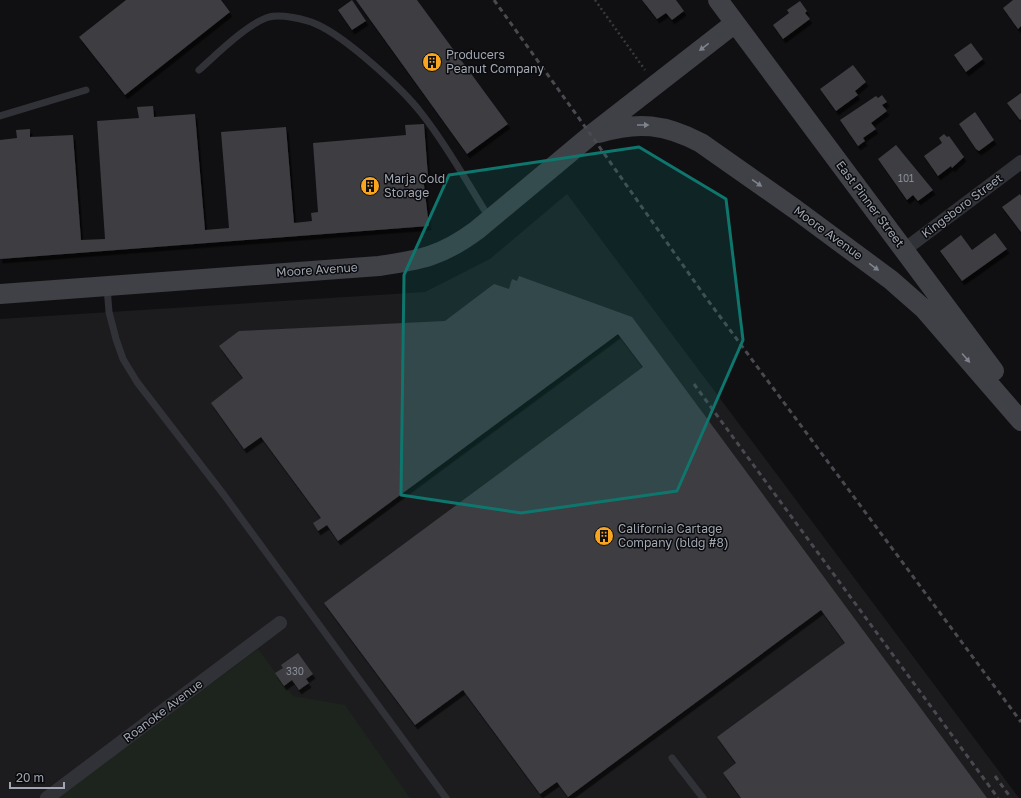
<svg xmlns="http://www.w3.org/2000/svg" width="1021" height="798" viewBox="0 0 1021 798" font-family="'Golos Text',sans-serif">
  <defs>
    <filter id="shadow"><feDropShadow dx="2.5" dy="4.5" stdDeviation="0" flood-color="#0009"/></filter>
  </defs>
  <rect width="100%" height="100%" fill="#101012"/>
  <!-- built -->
  <path fill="#1c1c1f" d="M567,194L1019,798H0V319L425,292L490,259Z"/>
  <!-- green -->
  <path fill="#1c241d" d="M258,649L293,696L345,705L410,798H58Z"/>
  <!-- building -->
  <path fill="#3c3d42" filter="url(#shadow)" d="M126,0H221L230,12L125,95L79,37Z
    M352,0L366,21L352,30L338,10Z
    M356,0H417L508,124L467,154Z
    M642,0H676L684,11L672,20L666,13L657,19Z
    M1013,0H1021V26L1018,29L1003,8Z
    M800,1L807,11L805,13L810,19L783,39L773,25L789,13L787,10Z
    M971,43L983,59L966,72L954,55Z
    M853,65L866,82L855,91L858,95L836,111L820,89Z
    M1021,93V119L1020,120L1007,103Z
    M882,95L887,102L882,105L887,111L871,123L876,129L863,138L865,141L858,146L840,120L876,96L878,98Z
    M153,106L154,117L195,114L205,230L229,228L221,132L286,127L294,223L312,221L311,213L318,212L313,143L406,135L405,125L424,124L428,176H423L429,226L0,259V140L17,138L16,130L30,129V137L73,135L81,240L105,239L97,121L139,118L137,107Z
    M975,112L994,140L979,151L976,149L959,124Z
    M944,134L947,137L949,136L964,157L952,168L951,166L938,176L924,156L942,143L939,138Z
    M896,145L933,190L918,201L913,195L907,200L878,159Z
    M1020,194L1021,196V232L1002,207Z
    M995,233L1007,249L962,281L940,251L961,235L972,250Z
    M519,276L632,317L987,798H741L723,773L736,763L717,737L845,643L821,610L568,797L557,782L540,794L463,690L415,725L324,603L643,367L618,334L338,541L327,525L318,531L313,523L321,518L261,437L244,449L211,403L243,378L219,346L239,331L445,321L494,284L509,289L512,279L517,281Z
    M298,653L313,674L306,679L309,683L299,690L292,680L284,686L275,673L283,668L281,665Z"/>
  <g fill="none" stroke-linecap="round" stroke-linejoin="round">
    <!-- path -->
    <path stroke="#37393e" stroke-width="2.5" stroke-dasharray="2 3" stroke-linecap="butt" d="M595,0L645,70"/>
    <!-- lane -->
    <path stroke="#313237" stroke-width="7" d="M199,70C216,55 248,23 269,17C281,14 305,19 316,24C346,37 403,89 422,114C448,147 468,184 490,219
      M0,116L86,90
      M107,287L109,312L116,339L123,359L137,382L224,495L446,798
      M672,758L703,798"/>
    <!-- street -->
    <path stroke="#313237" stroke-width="14" d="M904,250L1021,162
      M47,798L280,623"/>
    <!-- secondary -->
    <path stroke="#3f4147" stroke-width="20" d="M718,0L994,371
      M599,133C638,121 665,124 701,143L795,209L891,280L924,309L1021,421
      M0,294L379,266C421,260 442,256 477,230L591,135L735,23"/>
    <!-- rail -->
    <path stroke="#484a50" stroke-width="3" stroke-dasharray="5 4" stroke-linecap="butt" d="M494,0L591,135L704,295L1021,722
      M694,384L998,798
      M995,776L1011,798"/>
  </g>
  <!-- one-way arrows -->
  <defs><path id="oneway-solid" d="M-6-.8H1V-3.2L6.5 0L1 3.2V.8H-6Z"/></defs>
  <g fill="#7e838d">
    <use href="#oneway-solid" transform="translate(704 47) rotate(142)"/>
    <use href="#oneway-solid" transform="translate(643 125)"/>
    <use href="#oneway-solid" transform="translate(757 183) rotate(35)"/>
    <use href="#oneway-solid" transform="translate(874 267) rotate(36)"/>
    <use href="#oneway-solid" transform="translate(966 358) rotate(49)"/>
  </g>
  <!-- marked area -->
  <path fill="#0f766e" fill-opacity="0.2" stroke="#0f766e" stroke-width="3" stroke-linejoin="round" d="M639,147L726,199L743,340L677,491L521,513L401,495L404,275L449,175Z"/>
  <!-- icons -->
  <defs>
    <g id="building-disc" transform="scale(1)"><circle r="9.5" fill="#f9a520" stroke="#0b0b0d"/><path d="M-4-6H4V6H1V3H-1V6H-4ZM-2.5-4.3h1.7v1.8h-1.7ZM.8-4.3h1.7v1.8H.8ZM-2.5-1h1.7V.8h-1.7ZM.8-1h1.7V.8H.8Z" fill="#111"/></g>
  </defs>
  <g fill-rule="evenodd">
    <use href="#building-disc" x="432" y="62"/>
    <use href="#building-disc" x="370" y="186"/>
    <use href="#building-disc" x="604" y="536"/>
  </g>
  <g text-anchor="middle" stroke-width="3" stroke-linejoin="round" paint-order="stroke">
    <!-- number labels -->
    <g font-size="10" fill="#878c97">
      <text x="906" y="182">101</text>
      <text x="295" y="675">330</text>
    </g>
    <!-- poi labels -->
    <g font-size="12" fill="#a0a7b3" stroke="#0b0b0d" text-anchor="start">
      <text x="446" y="59">Producers<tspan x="446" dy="14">Peanut Company</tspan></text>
      <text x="384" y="183">Marja Cold<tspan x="384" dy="14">Storage</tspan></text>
      <text x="618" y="533">California Cartage<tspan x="618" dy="14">Company (bldg #8)</tspan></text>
    </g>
    <!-- street labels -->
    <g font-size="12" fill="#a0a7b3" stroke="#0b0b0d">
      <text transform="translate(870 204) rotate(53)" y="4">East Pinner Street</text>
      <text transform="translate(962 206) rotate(-37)" y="4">Kingsboro Street</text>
      <text transform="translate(828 233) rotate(36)" y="4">Moore Avenue</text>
      <text transform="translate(317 270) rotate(-4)" y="4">Moore Avenue</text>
      <text transform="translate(163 711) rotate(-37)" y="4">Roanoke Avenue</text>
    </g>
  </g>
  <!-- scale -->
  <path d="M10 782v6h54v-6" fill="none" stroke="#a0a7b3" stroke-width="2"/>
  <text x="16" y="782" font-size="12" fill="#a0a7b3" stroke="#0b0b0d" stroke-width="3" paint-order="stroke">20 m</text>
</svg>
